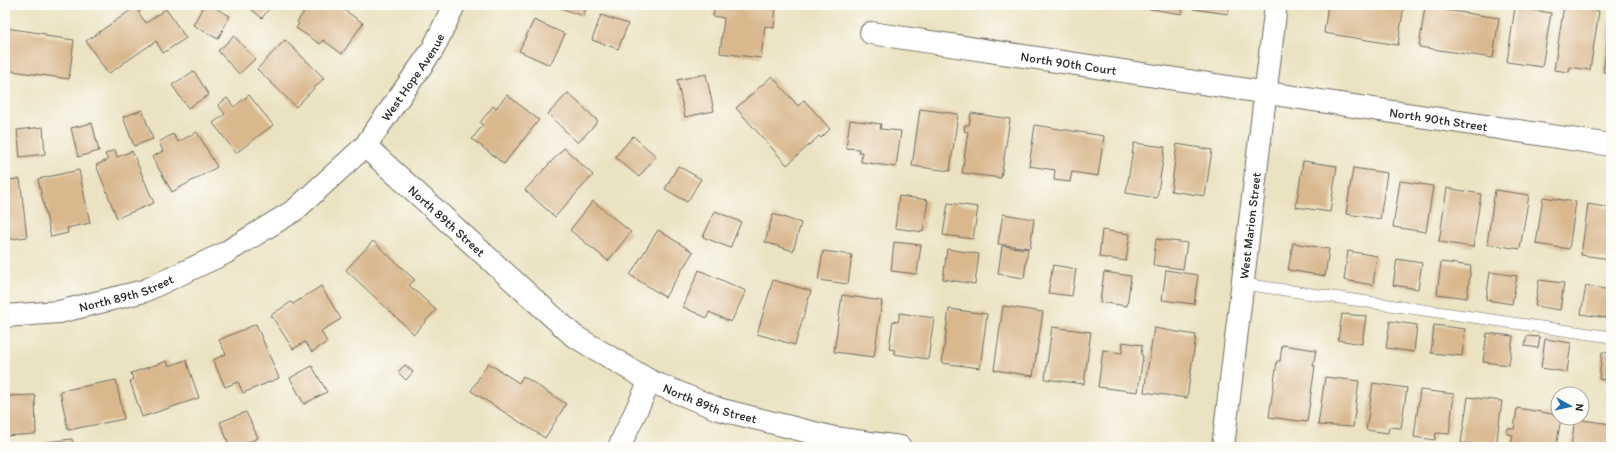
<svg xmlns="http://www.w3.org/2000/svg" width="1616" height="452" viewBox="0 0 1616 452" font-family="Itim,sans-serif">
  <rect width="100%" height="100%" fill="#fdfcf7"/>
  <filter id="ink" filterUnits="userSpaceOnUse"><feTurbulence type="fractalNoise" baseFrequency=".025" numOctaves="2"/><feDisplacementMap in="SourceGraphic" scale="8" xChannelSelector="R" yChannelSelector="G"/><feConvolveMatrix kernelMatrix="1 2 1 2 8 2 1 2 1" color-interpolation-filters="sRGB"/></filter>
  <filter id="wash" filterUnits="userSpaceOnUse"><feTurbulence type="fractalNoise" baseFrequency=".012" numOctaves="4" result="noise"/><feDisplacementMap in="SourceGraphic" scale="16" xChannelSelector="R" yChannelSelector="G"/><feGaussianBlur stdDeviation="0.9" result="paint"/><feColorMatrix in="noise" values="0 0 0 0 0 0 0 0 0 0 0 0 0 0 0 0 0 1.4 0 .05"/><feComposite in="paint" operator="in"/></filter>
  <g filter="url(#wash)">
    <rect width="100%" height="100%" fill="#ebe2c1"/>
    <g id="blocks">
      <!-- building -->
      <path fill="#d9b88e" d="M204,5H210L230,16L218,39L193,25Z
        M246,5H272L262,18Z
        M309,5H337L363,23L342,54L323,40L320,44L296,28L299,24L297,22Z
        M552,5H587L583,16Z
        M715,5H776L774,28L765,26L761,58L720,53L724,18L713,16Z
        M1144,5H1183L1182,14L1144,8Z
        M1193,5H1230L1228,14L1193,9Z
        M1328,5H1404L1398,45L1324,33Z
        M1564,5L1599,11L1590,70L1570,67L1569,72L1554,70Z
        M137,6L141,11L138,12L146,23L166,9L186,38L163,53L156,41L108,74L86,41Z
        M1425,7L1499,18L1493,58L1419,47Z
        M1515,7L1551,13L1542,67L1507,62Z
        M601,15L628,24L618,49L592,40Z
        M534,20L565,34L550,65L519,51Z
        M1610,24H1611V73L1603,72Z
        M6,28L46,34L45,36L74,40L69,79L5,70Z
        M234,36L255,59L239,74L218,51Z
        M285,40L324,78L296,107L257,69Z
        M194,71L209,95L188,108L172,85Z
        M706,74L714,111L685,117L677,80Z
        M772,76L798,106L804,100L830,129L821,138L819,136L787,165L736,108Z
        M568,93L598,121L578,143L548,114Z
        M249,95L273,125L236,153L213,123L225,114L218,105L227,98L234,107Z
        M507,95L539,120L504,164L472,139L483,125L480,123L493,106L496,108Z
        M920,109L958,114L950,171L912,166Z
        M142,110L153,139L134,146L123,117Z
        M971,113L1010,119L1001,178L962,173L968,132L964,131L965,125H969Z
        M850,120L881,124L880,129L901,131L896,167L861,162L862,152H858L859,149L846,148Z
        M92,123L99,151L78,157L71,128Z
        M1035,125L1104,136L1098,176L1072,172L1070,182L1054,180L1055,170L1029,166Z
        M43,127L45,154L20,157L17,130Z
        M197,132L217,167L172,192L152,157L163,151L159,142L173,134L178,142Z
        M633,136L656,156L639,177L615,157Z
        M1134,143L1165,147L1157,198L1126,193Z
        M1177,144L1212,150L1205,196L1171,191Z
        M564,148L593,175L555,217L525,190Z
        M115,150L117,157L132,151L154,203L117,218L96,165L108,160L105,154Z
        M1303,161L1337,166L1330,212L1296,207Z
        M678,166L701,179L687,202L665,189Z
        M1353,168L1387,173L1380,219L1346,214Z
        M79,170L90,223L67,228L68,233L51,237L38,179Z
        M20,179L27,237L5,240V180Z
        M1400,181L1433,186L1426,232L1393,227Z
        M1447,188L1481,194L1473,247L1439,242Z
        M1495,190L1529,195L1520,249L1487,244Z
        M899,196L928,200L923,232L895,228Z
        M1543,197L1576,202L1569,249L1536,244Z
        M593,201L631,232L608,261L570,230Z
        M948,203L978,207L973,239L943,235Z
        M1588,204L1611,208V259L1581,255Z
        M715,211L741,222L730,248L703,237Z
        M773,214L801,223L793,251L765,242Z
        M1003,214L1034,219L1030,248L998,244Z
        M658,230L693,252L665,297L630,275Z
        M1102,230L1130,234L1126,261L1099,257Z
        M1156,239L1187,243L1183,269L1153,265Z
        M373,241L415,280L409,285L436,310L414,334L346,270Z
        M894,242L921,245L917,274L891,271Z
        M1293,243L1329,249L1325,276L1288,270Z
        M1002,246L1028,249L1024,278L998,274Z
        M947,249L979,254L975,284L943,279Z
        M823,251L852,255L848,284L818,280Z
        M1348,251L1377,256L1373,285L1344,280Z
        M1397,259L1422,263L1418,289L1393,285Z
        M1441,262L1471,266L1467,298L1437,294Z
        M1053,265L1076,269L1072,296L1048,293Z
        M699,270L746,291L731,322L709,312L707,318L683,307Z
        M1166,270L1198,275L1194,304L1162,300Z
        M1104,272L1131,276L1127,306L1100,302Z
        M1490,272L1517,276L1512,304L1486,300Z
        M773,280L811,291L795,345L757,334Z
        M1539,280L1564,283L1560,310L1535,306Z
        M321,286L341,319L321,331L327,342L312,352L305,342L293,349L271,315L291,302L293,304Z
        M1586,286L1611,290L1607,318L1581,314Z
        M842,295L882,301L874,357L834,352Z
        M1003,306L1043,312L1033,376L994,370Z
        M949,309L987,314L980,368L942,363Z
        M900,313L934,318L928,359L894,354L895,350L889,349L893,321L898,322Z
        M1342,314L1366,316L1362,344L1338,340Z
        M1390,321L1417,325L1414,352L1386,348Z
        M256,324L279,378L243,393L238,382L225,387L213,360L226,354L219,340Z
        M1434,325L1465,329L1462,356L1431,353Z
        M1052,327L1091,332L1084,384L1045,379Z
        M1154,328L1196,335L1187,398L1144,392Z
        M1487,333L1513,336L1509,365L1483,362Z
        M1527,336L1540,337L1538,348L1525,346Z
        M1545,339L1571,343L1567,372L1541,368Z
        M1123,342L1142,345L1141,355L1143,356L1138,392L1098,387L1103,350L1122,353Z
        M1282,345L1316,350L1313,366H1315L1307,422L1269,417L1277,361H1280Z
        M1602,352L1611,353V381L1599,379Z
        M186,360L199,398L142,417L130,381L133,379L131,373L167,361L169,366Z
        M488,363L519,383L523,376L566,404L545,438L471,391Z
        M405,365L413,372L406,380L398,372Z
        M312,366L327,392L304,404L290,378Z
        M1325,377L1359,381L1353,427L1318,425Z
        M116,380L124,419L68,430L60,391Z
        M1373,383L1407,388L1401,428L1389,427L1388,433L1366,430Z
        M1420,390L1454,394L1449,434L1436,433L1435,440L1414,437Z
        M5,394H8V396L35,395L36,434L5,436Z
        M1468,397L1502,401L1496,447L1461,443Z
        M1517,408L1558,415V418H1561L1556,447H1508L1509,444H1511L1513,435L1507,434L1508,428L1514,429Z
        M246,412L258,438L236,447H230L220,422Z
        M1575,419L1611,424V447H1571Z
        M72,439L73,447H47L46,442Z"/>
    </g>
  </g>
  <g filter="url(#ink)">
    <use href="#blocks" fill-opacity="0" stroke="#6e6b60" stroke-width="1"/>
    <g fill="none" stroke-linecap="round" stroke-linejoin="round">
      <!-- service casing -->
      <g stroke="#6e6b60" stroke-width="12">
        <path id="service" d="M1243,284L1611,337"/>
      </g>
      <!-- minor casing -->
      <g stroke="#6e6b60" stroke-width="24">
        <g id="minor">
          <path id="s1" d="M871,33L1611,145"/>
          <path id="s2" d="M365,146L574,336L650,381L718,409L834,438L900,447"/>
          <path id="s3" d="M5,316L59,312L144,291L225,253L295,210L365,146L433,49L454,5"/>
          <path d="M619,447L650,381"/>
          <path id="s4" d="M1223,447L1276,5"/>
        </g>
      </g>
      <!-- service -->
      <use href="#service" stroke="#fff" stroke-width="11"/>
      <!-- minor -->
      <use href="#minor" stroke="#fff" stroke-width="22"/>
    </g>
  </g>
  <g text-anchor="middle" stroke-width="3" stroke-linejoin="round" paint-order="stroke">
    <!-- street labels -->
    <g font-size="13" fill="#2b2b2b" stroke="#fdfcf7">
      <text dy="5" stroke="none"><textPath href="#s1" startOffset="200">North 90th Court</textPath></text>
      <text dy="5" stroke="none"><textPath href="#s3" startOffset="492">West Hope Avenue</textPath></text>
      <text dy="5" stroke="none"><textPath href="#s1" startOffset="574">North 90th Street</textPath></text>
      <text dy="5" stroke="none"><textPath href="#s2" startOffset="111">North 89th Street</textPath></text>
      <text dy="5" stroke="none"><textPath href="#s4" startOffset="223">West Marion Street</textPath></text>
      <text dy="5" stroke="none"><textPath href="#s3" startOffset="124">North 89th Street</textPath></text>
      <text dy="5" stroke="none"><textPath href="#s2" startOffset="435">North 89th Street</textPath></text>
    </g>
  </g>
  <!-- margin -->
  <rect width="1616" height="452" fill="none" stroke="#fdfcf7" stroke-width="20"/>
  <!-- north arrow -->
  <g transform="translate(1570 406) rotate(98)"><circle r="19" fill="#fdfcf7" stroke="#a9a8a5"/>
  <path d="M0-3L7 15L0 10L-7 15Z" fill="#1f6fb2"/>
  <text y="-6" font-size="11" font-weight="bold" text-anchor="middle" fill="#2b2b2b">N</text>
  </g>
</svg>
